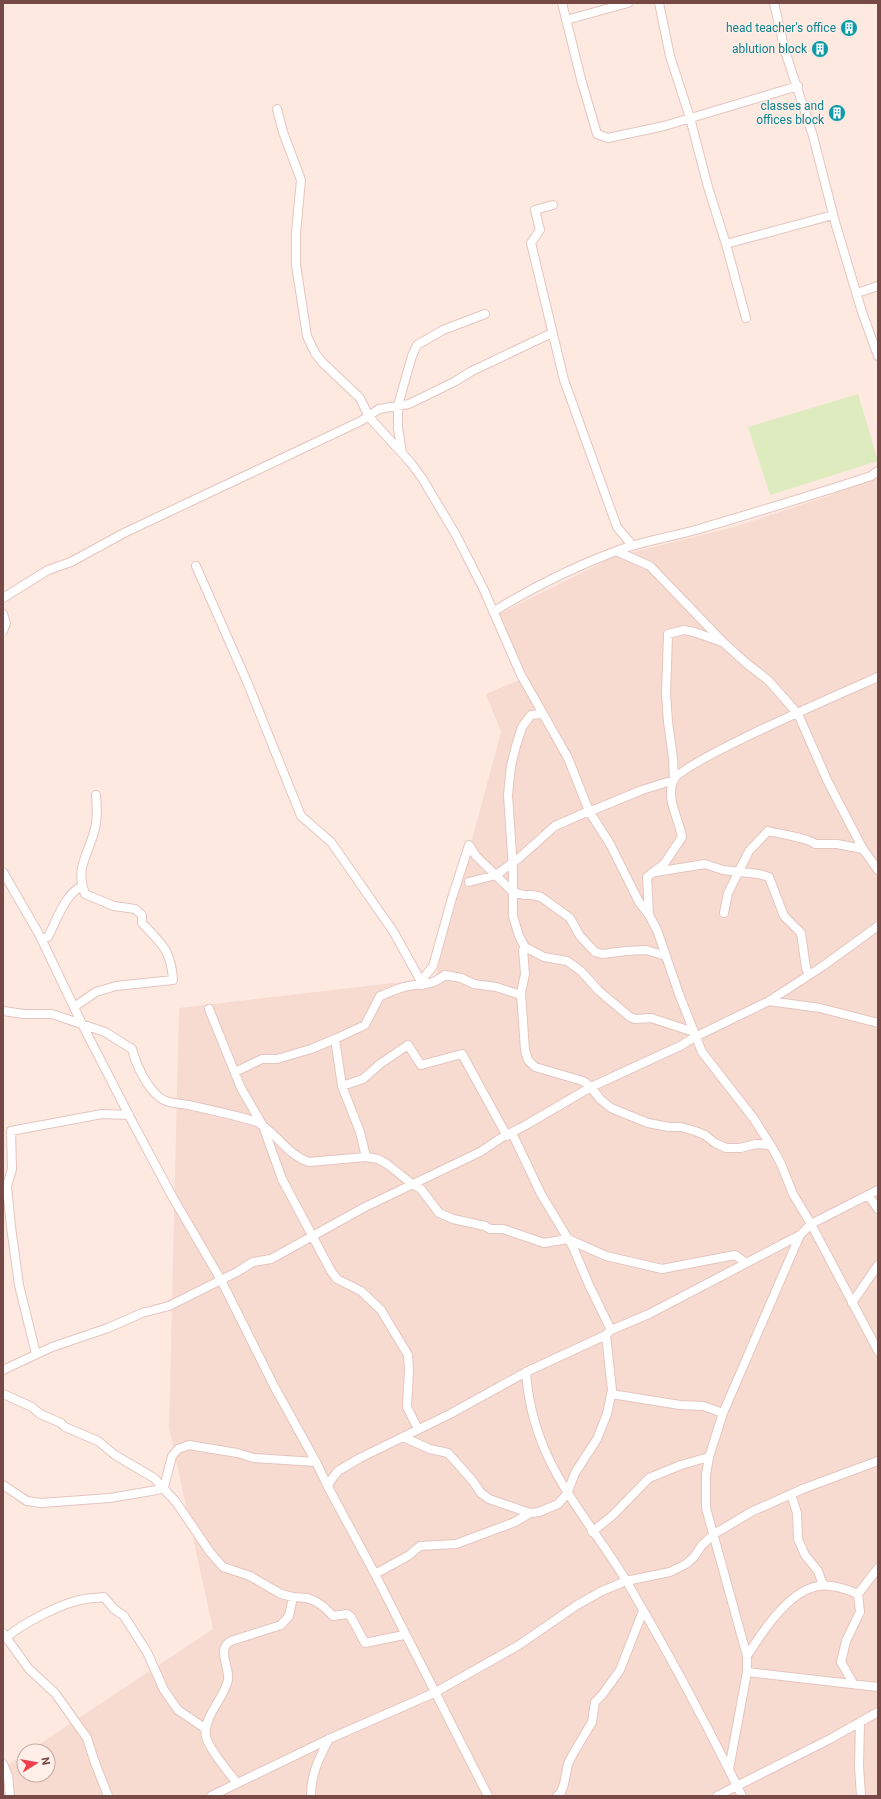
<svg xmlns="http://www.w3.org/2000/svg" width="881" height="1799" viewBox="0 0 881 1799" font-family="Roboto,sans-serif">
  <rect width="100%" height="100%" fill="#fde9e0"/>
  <!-- residential -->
  <path fill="#f7dbd1" d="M878,477V1796H3V1768L24,1754V1775H48V1751H29L213,1629L169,1428L179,1008L435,978L501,732L486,694L519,680L491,618L613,557L734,527L828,496Z"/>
  <!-- green -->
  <path fill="#deebbe" d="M858,394L878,461L770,495L748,427Z"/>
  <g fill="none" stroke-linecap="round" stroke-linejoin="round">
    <!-- minor casing -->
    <g stroke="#e4c5bf" stroke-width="10">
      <path id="minor" d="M562,3L581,79L597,134L608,138L664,126L798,86
        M659,3L670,56L690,118L708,187L726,244L833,215
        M774,3L785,51L813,136L835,222L862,312L878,356
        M566,20L628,3
        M277,109L283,132L301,180L296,233V265L307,336L315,353L322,362L360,398L369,417L411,463L422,478L456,535L484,590L521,675L568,758L589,811L610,844L639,902L649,915L657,930L679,994L702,1052L754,1119L773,1149L781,1164L793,1194L811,1224L878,1351
        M553,205L535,210L540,230L531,243L564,380L617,527L632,545
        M726,244L746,318
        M857,293L878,286
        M402,453L398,428V405L412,356L417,345L443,330L485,314
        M616,551C643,541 671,537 699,529C756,512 814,495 871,476L878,471
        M196,566L248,684L301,816L331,842L393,931L423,985
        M3,598L48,570L71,562L124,533L361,421L379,409L409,404L454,382L472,371L552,333
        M493,612C531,588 574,567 616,551L650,566L723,642L746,663L768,680L798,714L828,782L863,849L878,870
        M3,614L6,623L3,631
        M542,714L531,715L522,727L516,746L511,766L508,795L513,869V916L519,936L525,947L544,957L567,961L581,971L599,991L630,1017L635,1019L651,1018L694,1032
        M591,811L642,790L674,780L673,758L668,722L666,694L668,634L684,630L694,632L722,642
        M3,872L39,934L82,1024L134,1125L172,1196L221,1280L274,1386L316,1462L328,1487L375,1574L488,1796
        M656,872L705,864L723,870L759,874L769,877L784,916L801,933L806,968L809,975
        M469,882L496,875L519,858L555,826L589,811
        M724,913L728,893L749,851L768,831C779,834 809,838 815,844H837L863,849
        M649,914L647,877L664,864L682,837C679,819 666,800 673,781C680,762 849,690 878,677
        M42,939L48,937C57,920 64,895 82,886
        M525,947L523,950L525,974L521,993L525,1050L528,1060L535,1067L583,1081L591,1087L600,1099L611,1108L648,1123L669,1127H681L695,1131L705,1135L715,1143L726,1148H740L756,1144L770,1145
        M421,981L433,966L452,898L469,845L476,856L513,892L524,895H532L541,897L570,918L580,936L595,952L602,954L626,951L646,950L666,956
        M769,1001L820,1008L878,1023
        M74,1007L96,992L116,986L173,980C171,950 162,944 142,923V915L135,909L114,906L85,894C75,868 88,855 94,832C98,821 97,806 96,795
        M209,1009L241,1088L263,1126L282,1179L331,1271L337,1279L361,1291L381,1310L408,1355L409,1369L407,1407L418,1429
        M3,1011L24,1014H52L105,1032L132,1049C136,1065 146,1086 159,1097C167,1104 178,1103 188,1105C211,1110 235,1115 257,1122C277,1133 287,1155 309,1162L366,1157L378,1159L387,1164L412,1184L421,1189L439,1213L453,1219L485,1226L490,1229H503L544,1243L568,1239L606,1256L662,1269L735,1255L746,1263
        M335,1039L342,1086L360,1132L366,1157
        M235,1072L262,1059H277L311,1049L335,1039L365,1025L380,996C388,993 396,989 404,987C422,982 428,988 445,975L461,978L474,984L496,987L521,995
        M342,1086L363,1079L380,1064L408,1045L421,1065L462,1054L507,1136
        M512,1133L541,1194L573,1247L589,1285L611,1330
        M868,1195L878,1209
        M852,1303L878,1265
        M36,1354L19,1285L11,1227L7,1186L12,1169L11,1131L102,1114L129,1115
        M3,1370L52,1347L108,1328L142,1313L169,1306L237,1272L253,1262L271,1259L365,1207L480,1152L501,1138L526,1125L591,1087L680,1046L695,1037L769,1001L823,966L878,926
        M526,1372C532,1462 583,1510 627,1582C668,1652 706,1723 742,1796
        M3,1394L32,1407L40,1414L61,1423L65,1427L98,1441L115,1455L154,1478L176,1502L210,1552L223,1567L250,1576L281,1594L293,1597L307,1598L315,1601L324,1607L333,1616L347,1614L351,1617L365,1643L404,1635
        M611,1394L680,1405L703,1406L723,1413
        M403,1437L430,1449L448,1453L472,1480L481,1493L489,1499L530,1513L539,1512L558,1504L567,1494L575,1473L597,1439L607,1414L612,1390L606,1335
        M3,1485L27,1501L41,1503L110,1498L157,1490L164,1487L172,1456L178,1449L189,1445L237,1453L254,1458L316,1462
        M328,1487L331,1480L338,1471L360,1458L450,1414L526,1372L606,1335L611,1330L649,1314L800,1235L811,1224L878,1190
        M791,1494L797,1513L798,1539L805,1555L818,1571L823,1585
        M592,1532L613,1515L649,1478L681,1465L709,1457
        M375,1574L408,1556L420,1546L456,1544L515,1522L530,1513
        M3,1633L29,1669L55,1693L87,1738L94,1760L108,1796
        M7,1637C23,1623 64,1602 85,1599C91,1598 98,1598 104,1597L114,1609L124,1616L147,1652L164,1690L178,1710L206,1729
        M747,1656C760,1635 786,1596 811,1588C825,1582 844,1588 858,1594
        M747,1672L878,1687
        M853,1683L841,1662L842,1658L846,1641L860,1612L858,1594L878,1568
        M860,1722L859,1766L861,1796
        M3,1764L8,1776L10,1796
        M729,1769L747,1672V1656L706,1508V1475L709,1457L723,1413L800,1235
        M237,1783C229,1773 209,1749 206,1737C202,1718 224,1699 228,1680C230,1667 216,1649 231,1641L281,1625L289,1616L293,1597
        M211,1796L329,1739L434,1693L519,1645L577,1605L602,1591L626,1581L670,1572L686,1564L694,1557L702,1545L714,1534L753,1511L805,1488L878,1461
        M311,1796C311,1774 319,1758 329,1739
        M557,1796L561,1792L564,1784L568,1764L573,1754L592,1722L595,1702L602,1695L620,1670L643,1611
        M717,1796L830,1739L878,1712"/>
    </g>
    <!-- minor -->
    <use href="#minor" stroke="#fff" stroke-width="8"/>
  </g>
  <!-- icons -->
  <defs>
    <g id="building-disc" transform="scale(0.9)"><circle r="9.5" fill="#0f9aa8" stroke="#ffefe8"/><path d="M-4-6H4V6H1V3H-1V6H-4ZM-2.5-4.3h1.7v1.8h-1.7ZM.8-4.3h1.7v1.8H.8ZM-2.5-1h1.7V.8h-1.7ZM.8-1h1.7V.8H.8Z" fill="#fff"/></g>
  </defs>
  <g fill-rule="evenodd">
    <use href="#building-disc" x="849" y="28"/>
    <use href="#building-disc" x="820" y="49"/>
    <use href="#building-disc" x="837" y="113"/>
  </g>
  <g text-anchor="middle" stroke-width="3" stroke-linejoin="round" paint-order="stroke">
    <!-- culture labels -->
    <g font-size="12" fill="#0d838f" stroke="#ffefe8" text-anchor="end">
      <text x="836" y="32">head teacher's office</text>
      <text x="807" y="53">ablution block</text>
      <text x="824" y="110">classes and<tspan x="824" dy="14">offices block</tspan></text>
    </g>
  </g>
  <!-- border -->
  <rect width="881" height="1799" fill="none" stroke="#764946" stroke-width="8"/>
  <!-- north arrow -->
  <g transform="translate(36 1763) rotate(79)"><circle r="19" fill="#ffefe8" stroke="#c8ada7"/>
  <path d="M0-3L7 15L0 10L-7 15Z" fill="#ef3e4c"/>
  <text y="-6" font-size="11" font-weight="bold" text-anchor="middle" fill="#764946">N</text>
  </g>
</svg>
